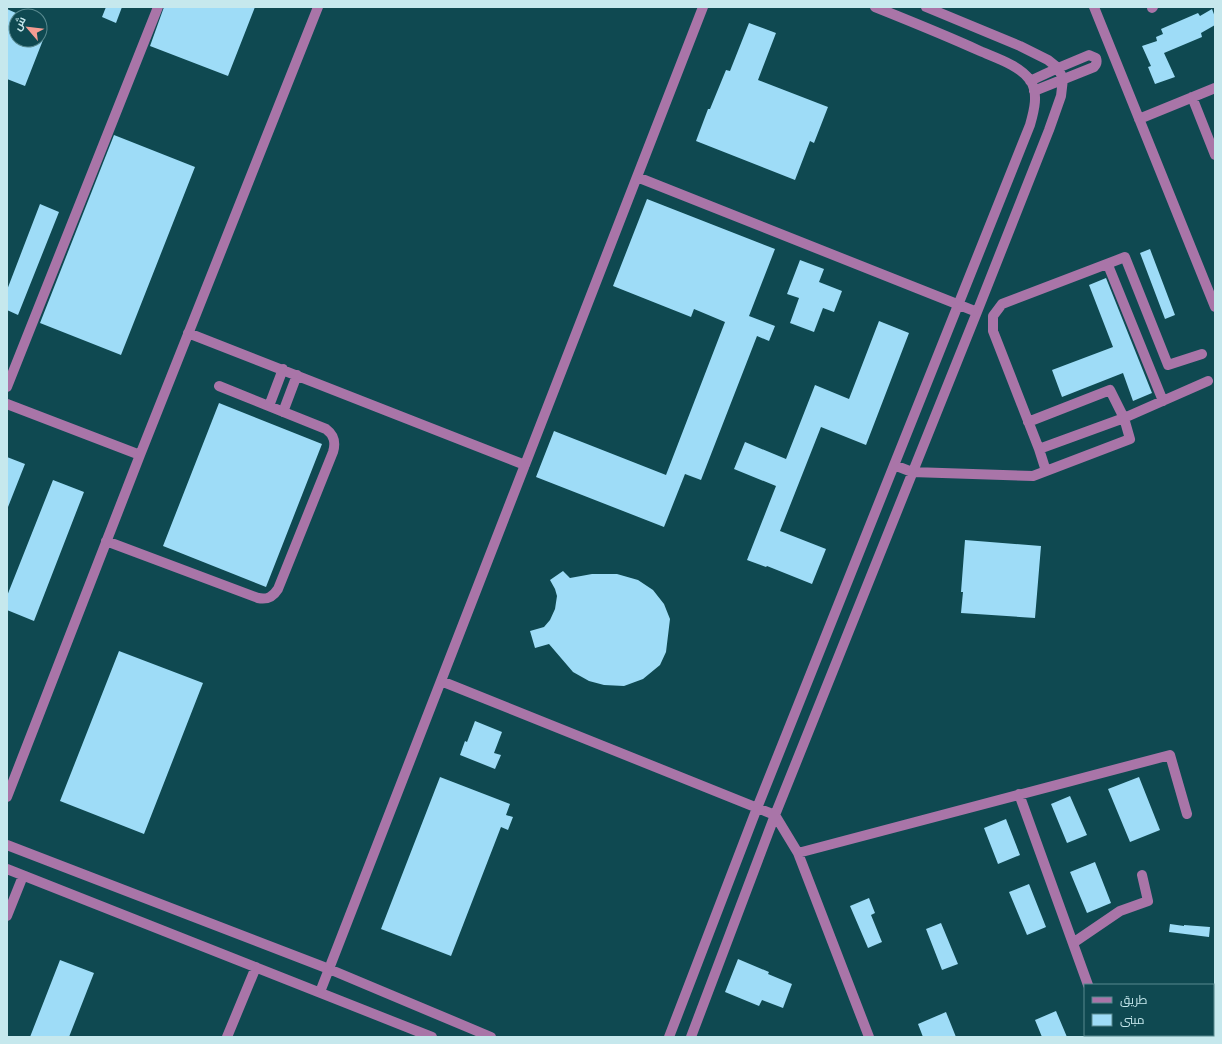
<svg xmlns="http://www.w3.org/2000/svg" width="1222" height="1044" viewBox="0 0 1222 1044" font-family="Montserrat,Cairo,sans-serif">
  <rect width="100%" height="100%" fill="#0f4951"/>
  <!-- building -->
  <path fill="#9edcf7" d="M106,7H122L116,23L102,17Z
    M164,7H255L228,76L150,46Z
    M7,9L16,13V40H43L25,86L7,79Z
    M1212,9L1215,17V25L1201,33L1202,37L1164,53L1175,77L1155,84L1148,67L1151,66L1142,46L1157,41L1156,37L1163,34L1161,29L1198,13L1200,16Z
    M749,23L776,33L758,80L828,107L814,143L810,141L795,180L696,141L708,109H710L726,70L730,71Z
    M114,135L195,167L121,355L40,323Z
    M647,199L775,249L749,316L775,326L769,341L757,336L701,480L685,474L664,527L536,477L554,431L666,475L725,322L694,309L691,317L613,286Z
    M40,204L59,212L18,315L7,310V290Z
    M1150,249L1175,315L1165,319L1140,253Z
    M800,260L824,269L819,282L842,291L834,312L823,308L814,332L790,323L799,298L787,294Z
    M1106,278L1152,393L1133,401L1123,373L1062,397L1052,370L1113,347L1089,285Z
    M879,321L909,333L866,445L821,427L780,531L826,549L812,584L767,566L766,567L747,560L776,486L734,469L745,442L786,459L815,385L849,399Z
    M219,403L322,444L266,587L163,546Z
    M7,457L25,464L8,507H7Z
    M53,480L84,492L34,621L7,610V596Z
    M965,540L1041,546L1035,618L961,613L963,592H961Z
    M563,571L570,578L592,574H617L638,580L653,590L664,604L670,619L666,652L660,665L643,679L624,686L604,685L589,681L573,672L549,644L535,648L530,631L544,627L550,620L555,609L557,596L555,589L550,580Z
    M119,651L203,683L144,834L60,801Z
    M475,721L502,732L494,753L501,755L495,769L460,755L465,741L467,742Z
    M440,777L510,804L506,815L513,817L508,830L501,827L451,956L381,929Z
    M1139,777L1160,830L1130,842L1108,789Z
    M1070,796L1087,835L1067,843L1051,804Z
    M1006,819L1020,855L998,864L984,828Z
    M1095,862L1111,903L1087,913L1070,872Z
    M1029,884L1046,927L1027,935L1009,892Z
    M869,898L875,913L871,915L882,942L868,948L850,906Z
    M941,923L958,964L942,970L926,929Z
    M1170,924L1184,926V925L1210,927L1209,937L1169,932Z
    M738,959L769,972L768,974L792,984L783,1008L762,1000L759,1006L725,992Z
    M60,960L94,973L69,1037H30Z
    M1056,1011L1067,1037H1042L1035,1020Z
    M946,1012L956,1037H923L918,1024Z"/>
  <g fill="none" stroke-linecap="round" stroke-linejoin="round">
    <!-- minor -->
    <path stroke="#a975a8" stroke-width="10" d="M1094,7L1215,307
      M1152,8L1153,7
      M1030,81L1058,68L1089,55L1096,58C1097,61 1097,64 1094,67L1034,91
      M1192,97L1215,155
      M1139,119L1215,88
      M637,177L977,312
      M1108,265L1163,401
      M188,333L525,465
      M7,387L158,7
      M7,404L140,455
      M269,406L283,369
      M283,412L297,375
      M1039,449L1124,418L1208,381
      M894,465L912,472L1033,476L1130,439L1124,418L1110,390L1028,422
      M1046,471L1039,449L993,331V316L1002,304L1125,257L1168,365L1202,354
      M106,541L258,598C267,600 273,597 278,589L333,452C336,442 334,435 326,429L219,386
      M441,681L775,815L798,853L869,1037
      M1019,794L1088,985
      M7,797L140,455L318,7
      M7,845L329,969L491,1037
      M798,853L1170,755L1187,814
      M7,869L432,1037
      M7,916L23,876
      M1073,943L1120,911L1148,901L1142,875
      M320,992L703,7
      M1106,1035V1037
      M227,1037L256,967
      M669,1037L757,808L1030,125C1034,111 1039,93 1030,80C1019,65 996,58 980,51C945,35 910,21 875,7
      M691,1037L775,815L977,312L1049,130L1061,96L1063,79L1058,68L1048,60L1020,46L926,7"/>
  </g>
  <!-- border -->
  <rect width="1222" height="1044" fill="none" stroke="#c6e8ed" stroke-width="16"/>
  <!-- legend -->
  <rect x="1084" y="984" width="130" height="52" fill="#0f4951" stroke="#58898f"/>
  <rect x="1092" y="997" width="20" height="6" fill="#a975a8" stroke="#58898f"/>
  <text x="1120" y="1004" font-size="12" fill="#c6e8ed">طريق</text>
  <rect x="1092" y="1014" width="20" height="12" fill="#9edcf7" stroke="#58898f"/>
  <text x="1120" y="1024" font-size="12" fill="#c6e8ed">مبنى</text>
  <!-- north arrow -->
  <g transform="translate(28 28) rotate(298)"><circle r="19" fill="#0f4951" stroke="#58898f"/>
  <path d="M0-3L7 15L0 10L-7 15Z" fill="#f59c92"/>
  <text y="-6" font-size="11" font-weight="bold" text-anchor="middle" fill="#c6e8ed">ش</text>
  </g>
</svg>
